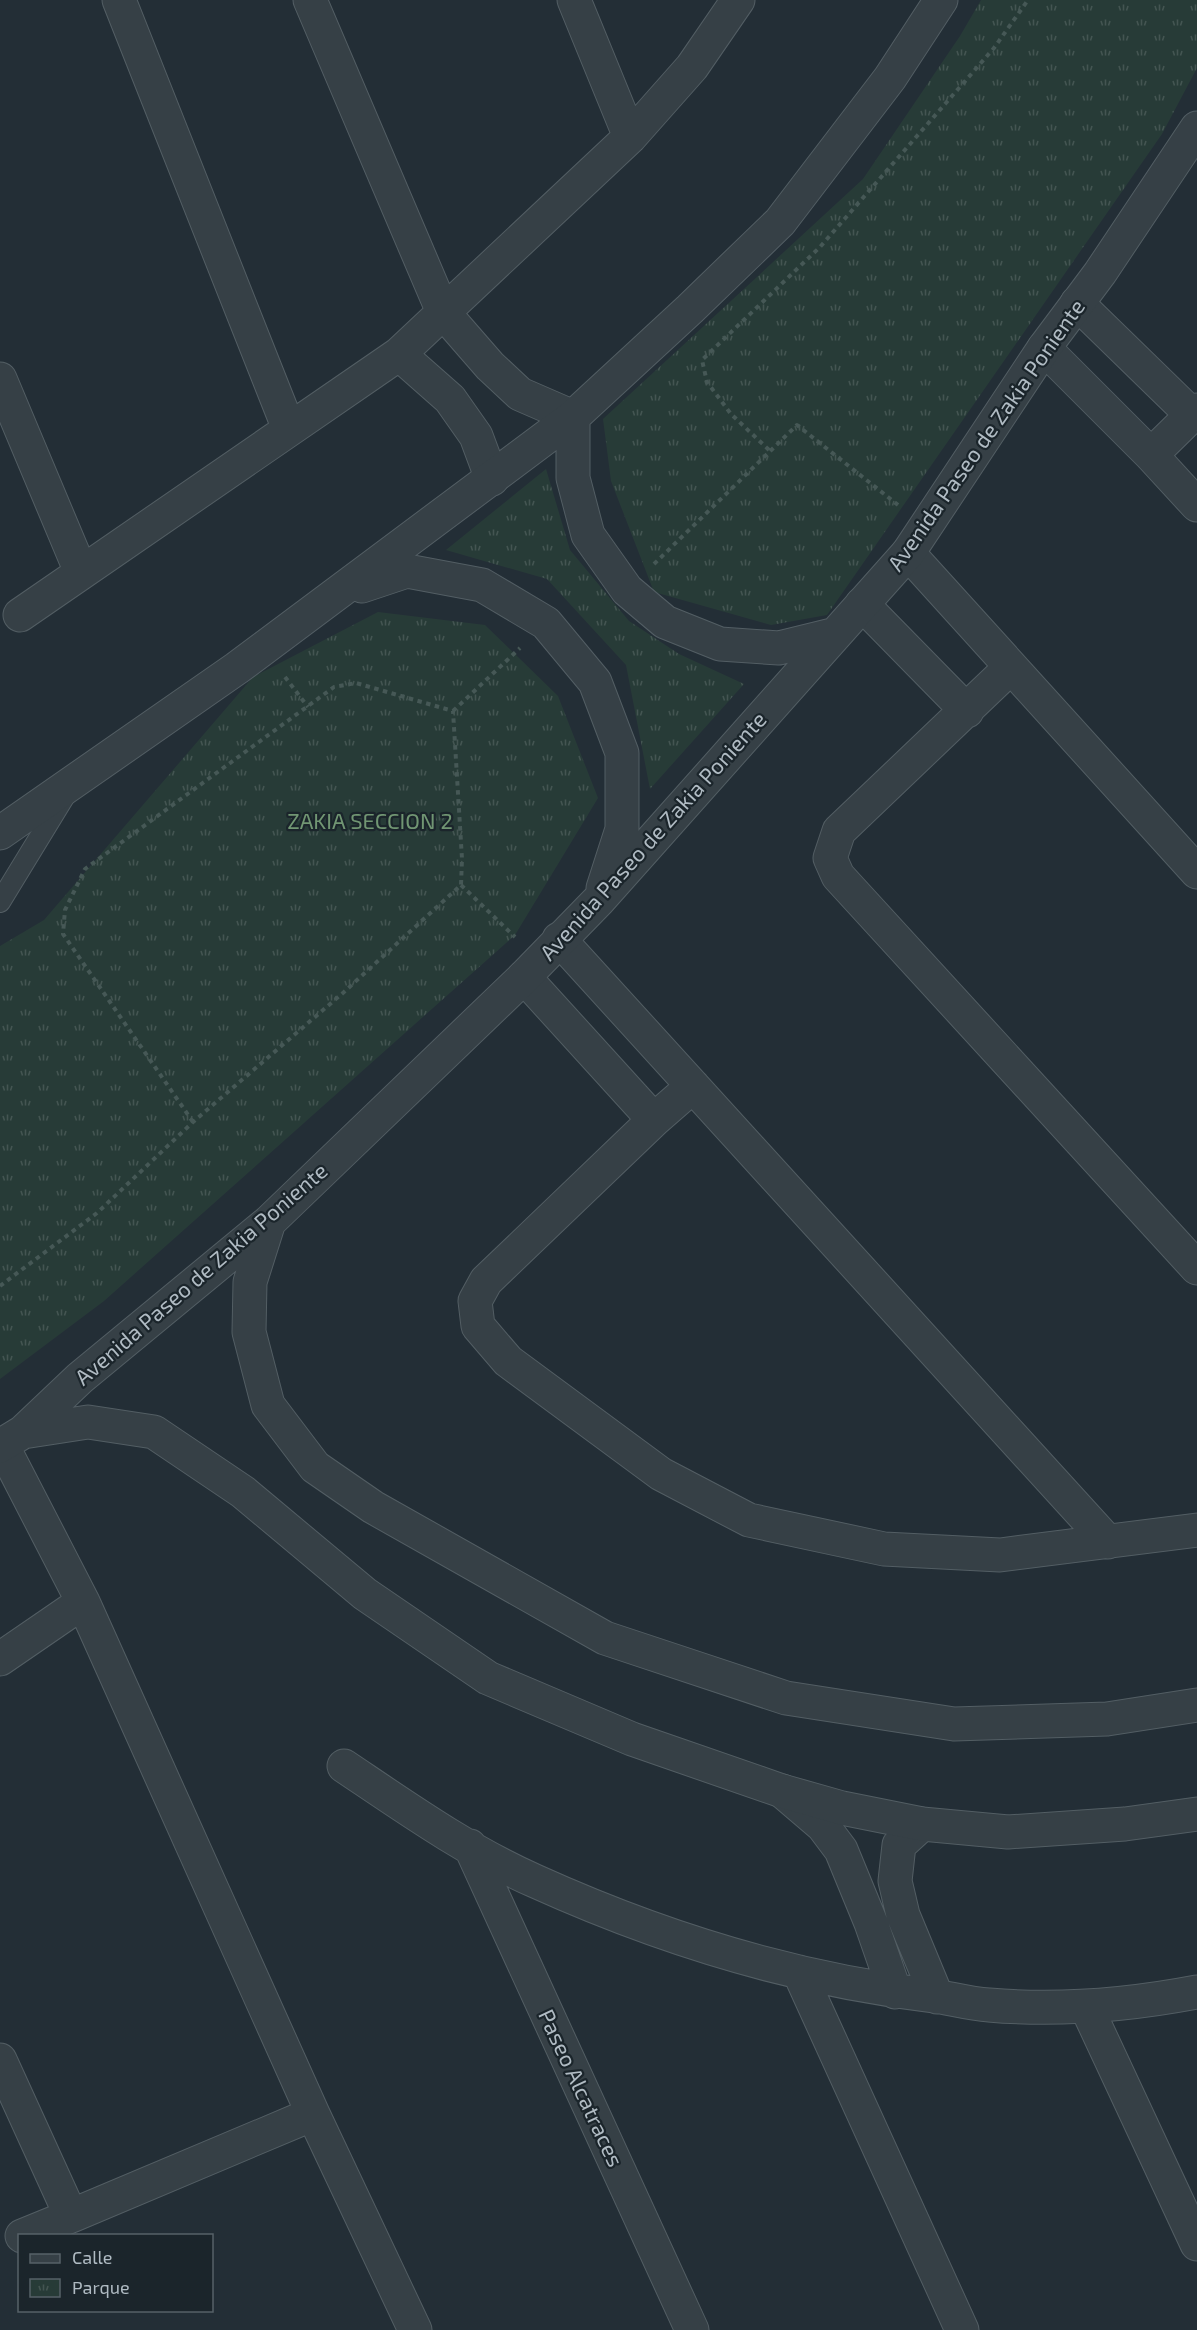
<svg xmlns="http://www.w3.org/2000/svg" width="1197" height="2330" viewBox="0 0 1197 2330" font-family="'Exo 2',sans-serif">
  <defs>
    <pattern id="park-tufts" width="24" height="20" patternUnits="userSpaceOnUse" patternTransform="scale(1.5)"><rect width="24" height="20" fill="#273b37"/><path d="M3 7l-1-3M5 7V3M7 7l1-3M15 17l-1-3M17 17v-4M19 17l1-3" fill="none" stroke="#445552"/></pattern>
  </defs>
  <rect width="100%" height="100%" fill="#232e36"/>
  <!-- park -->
  <path fill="url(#park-tufts)" d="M981,0H1197V68L1162,134L827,615L771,625L654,592L611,481L603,419L863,179L960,36Z
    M546,469L570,550L629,621L679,654L744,684L650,789L626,665L547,579L446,550Z
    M378,612L485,625L558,696L598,798L515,935L104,1301L0,1379V946L44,920L253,677Z"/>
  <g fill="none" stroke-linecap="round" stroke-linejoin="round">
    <!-- service casing -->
    <g stroke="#535e64" stroke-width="22">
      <path id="service" d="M0,902L66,794"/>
    </g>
    <!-- minor casing -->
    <g stroke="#535e64" stroke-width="35">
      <path id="minor" d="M119,0L289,429
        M310,0L443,312L490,366L520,394L573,417
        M574,0L630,137
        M1077,303L1192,415
        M1044,348L1151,455L1197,505
        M399,354L450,399L476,436L492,479
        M0,379L81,572
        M1151,455L1197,410
        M908,553L1197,872
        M862,604L967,711
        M20,615L399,354L630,137L692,67L738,0
        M1011,667L839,831L830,858L838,876L1197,1268
        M559,939L1108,1542
        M524,977L654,1120
        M693,1086L654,1120L486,1281L475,1301L478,1326L508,1361L661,1474L749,1520L884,1549L1000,1555L1197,1530
        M2,1445L83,1602L313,2114L415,2330
        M0,1659L83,1602
        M344,1766C405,1807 467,1851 535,1881C661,1938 798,1980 935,1996C953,1999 971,2004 989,2005C1058,2011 1129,2005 1197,1992
        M782,1791L823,1826L841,1850L871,1923L895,1992
        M922,1824L899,1845L895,1881L903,1915L937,1997
        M470,1846L692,2330
        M799,1972L962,2330
        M1086,2006L1197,2244
        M0,2060L71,2216L313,2114
        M22,2236L71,2216"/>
    </g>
    <!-- tertiary casing -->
    <g stroke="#535e64" stroke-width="35">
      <path id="tertiary" d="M573,417V478L588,535L627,590L665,622L720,644L779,648L836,634
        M362,586L407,571L482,585L546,623L595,682L622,753V829L603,888
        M0,833L237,668L573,417L690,309L780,222L890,78L941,0
        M269,1222L250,1282L249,1332L268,1405L315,1467L373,1507L605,1638L786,1698L954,1724L1107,1719L1197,1705
        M23,1432L88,1422L154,1432L243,1492L365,1594L488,1678L632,1739L782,1791L842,1808L922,1824L1008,1832L1125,1824L1197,1814
        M0,1446L23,1432L80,1378L269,1222L524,977L598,901L908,553L1044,348L1100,273L1197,128"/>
    </g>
    <!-- path -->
    <path stroke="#465856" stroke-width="4" stroke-dasharray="4.5 4.5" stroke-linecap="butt" d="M769,450L731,414L707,382L702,360L820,247L994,48L1028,0
      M654,564L797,425L898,505
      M285,677L308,707
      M453,711L520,648
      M461,885L515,937
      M193,1122L63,934L65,910L85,869L334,687L356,683L453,711
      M0,1286L97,1213L193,1122L344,992L461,885L462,859L453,711"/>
    <!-- service -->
    <use href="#service" stroke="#364046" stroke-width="20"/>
    <!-- minor -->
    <use href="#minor" stroke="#364046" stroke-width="33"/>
    <!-- tertiary -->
    <use href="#tertiary" stroke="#364046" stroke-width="33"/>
  </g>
  <g text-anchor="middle" stroke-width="4.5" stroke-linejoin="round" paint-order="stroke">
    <!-- street labels -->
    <g font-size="22" fill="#b0bbc3" stroke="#1b252b">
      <text transform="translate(986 435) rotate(-55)" y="8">Avenida Paseo de Zakia Poniente</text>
      <text transform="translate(653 836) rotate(-48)" y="8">Avenida Paseo de Zakia Poniente</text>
      <text transform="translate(201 1274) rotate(-41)" y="8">Avenida Paseo de Zakia Poniente</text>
      <text transform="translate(581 2088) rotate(65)" y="8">Paseo Alcatraces</text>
    </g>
    <!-- park labels -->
    <g font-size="22" fill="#719673" stroke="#1b252b">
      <text x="370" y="829">ZAKIA SECCION 2</text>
    </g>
  </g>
  <!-- legend -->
  <rect x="18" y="2234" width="195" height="78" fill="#1b252b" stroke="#576168" stroke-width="1.5"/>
  <rect x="30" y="2254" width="30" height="9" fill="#364046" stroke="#576168" stroke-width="1.5"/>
  <text x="72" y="2264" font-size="18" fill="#b0bbc3">Calle</text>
  <rect x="30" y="2279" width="30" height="18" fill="url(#park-tufts)" stroke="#576168" stroke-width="1.5"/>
  <text x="72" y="2294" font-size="18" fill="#b0bbc3">Parque</text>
</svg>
